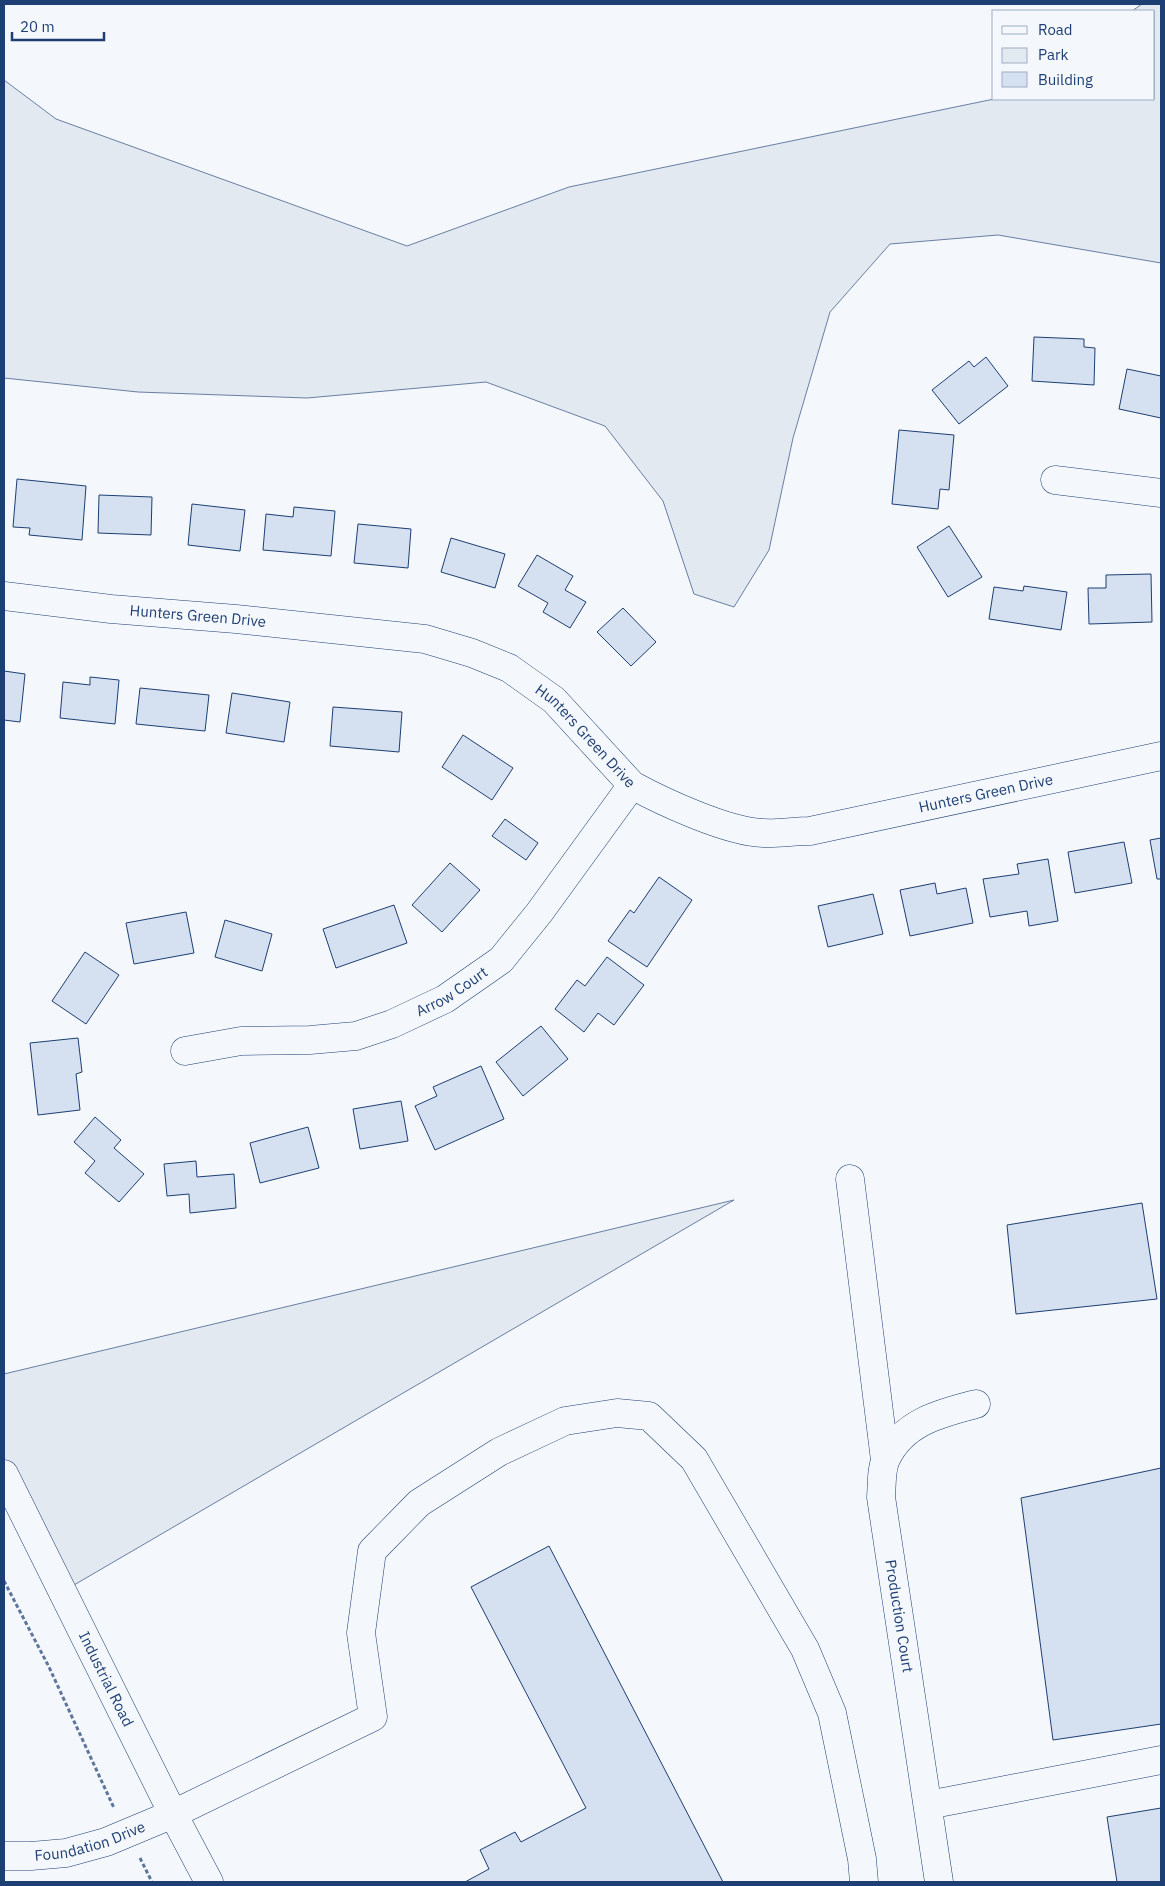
<svg xmlns="http://www.w3.org/2000/svg" width="1165" height="1886" viewBox="0 0 1165 1886" font-family="'IBM Plex Sans',sans-serif">
  <rect width="100%" height="100%" fill="#f4f7fb"/>
  <!-- green -->
  <path fill="#e3e9f0" stroke="#687fa3" d="M1142,4H1161V263L998,235L890,244L830,312L793,438L769,550L734,607L694,594L663,501L605,426L486,382L307,398L138,392L4,378V80L56,119L407,246L569,187L994,99H1154V11H1132Z
    M734,1200L62,1592L4,1474V1374Z"/>
  <!-- building -->
  <path fill="#d5e0f0" stroke="#1d3f73" d="M1034,337L1084,339V347L1095,348L1094,385L1032,381Z
    M986,357L1008,386L959,424L932,390L969,361L974,367Z
    M1127,369L1161,376V418L1119,409Z
    M899,430L954,435L949,490L940,489L938,509L892,504Z
    M17,479L86,486L82,540L29,535L30,528L13,527Z
    M99,495L152,497L151,535L98,533Z
    M192,504L245,510L240,551L188,545Z
    M294,507L335,511L331,556L263,550L266,514L293,517Z
    M358,524L411,529L408,568L354,563Z
    M949,526L982,577L948,597L917,547Z
    M451,538L505,554L495,588L441,572Z
    M537,555L573,576L565,590L586,602L570,628L543,612L548,603L518,586Z
    M1151,574L1152,622L1089,624L1088,588H1106V575Z
    M1024,586L1067,592L1061,630L989,619L994,587L1023,591Z
    M623,608L656,642L631,666L597,632Z
    M4,671L25,674L20,722L4,720Z
    M90,677L119,680L115,724L60,718L63,682L90,685Z
    M140,688L209,695L205,731L136,724Z
    M232,693L290,702L284,742L226,733Z
    M333,707L402,712L399,752L330,746Z
    M463,735L513,768L492,800L442,767Z
    M505,819L538,843L526,860L492,836Z
    M1161,838V879H1157L1150,840Z
    M1124,842L1132,883L1075,893L1068,852Z
    M1048,859L1058,921L1029,926L1027,911L990,917L983,879L1019,874L1017,864Z
    M450,863L480,890L442,932L412,905Z
    M659,877L692,900L647,967L608,941L630,910L634,913Z
    M935,883L937,894L966,888L973,923L910,936L900,890Z
    M873,894L883,934L828,947L818,906Z
    M394,905L407,943L336,968L323,929Z
    M186,912L194,953L134,964L126,923Z
    M225,920L272,934L262,971L215,957Z
    M85,952L119,975L86,1024L52,1001Z
    M607,957L644,985L614,1025L598,1013L584,1032L555,1009L577,980L585,986Z
    M541,1026L568,1059L523,1096L496,1062Z
    M78,1038L82,1072L76,1074L80,1110L38,1115L30,1043Z
    M481,1066L504,1119L435,1150L415,1106L437,1096L433,1087Z
    M401,1101L408,1141L360,1149L353,1109Z
    M95,1117L121,1140L114,1148L144,1174L119,1202L85,1173L95,1161L74,1142Z
    M308,1127L319,1168L260,1183L250,1143Z
    M196,1161L197,1177L234,1174L236,1208L190,1213L189,1194L167,1196L164,1164Z
    M1142,1203L1157,1299L1016,1314L1007,1225Z
    M1161,1468V1724L1053,1740L1021,1498Z
    M549,1546L723,1882H465L489,1869L480,1850L515,1832L521,1842L586,1808L471,1587Z
    M1161,1808V1882H1117L1107,1817Z"/>
  <g fill="none" stroke-linecap="round" stroke-linejoin="round">
    <!-- minor casing -->
    <g stroke="#1d3f73" stroke-width="29">
      <g id="minor">
        <path d="M1055,480L1161,493"/>
        <path id="s1" d="M4,596L111,609L236,619L425,639L472,653L509,668L554,700L632,785C663,802 728,832 763,833C778,834 794,831 810,831L1161,756"/>
        <path id="s2" d="M185,1051L241,1041L310,1040L356,1036L392,1024L445,999L501,960L539,913L632,785"/>
        <path d="M850,1179L885,1460"/>
        <path d="M928,1805L1161,1760"/>
        <path id="s3" d="M4,1856H31L66,1853L106,1842L173,1814L373,1717L361,1633L372,1551L419,1503L499,1452L565,1421L617,1413L649,1416L694,1459L805,1649L832,1713L862,1859L864,1882"/>
        <path d="M939,1882L881,1497C882,1486 881,1469 886,1459C903,1422 941,1413 976,1404"/>
      </g>
    </g>
    <!-- major casing -->
    <g stroke="#1d3f73" stroke-width="29">
      <g id="major">
        <path id="s4" d="M4,1474L173,1814L209,1882"/>
      </g>
    </g>
    <!-- path -->
    <path stroke="#5e769c" stroke-width="3" stroke-dasharray="4 2.5" stroke-linecap="butt" d="M4,1581L49,1667L114,1808
      M140,1858L152,1882"/>
    <!-- minor -->
    <use href="#minor" stroke="#f4f7fb" stroke-width="28"/>
    <!-- major -->
    <use href="#major" stroke="#f4f7fb" stroke-width="28"/>
  </g>
  <g text-anchor="middle" stroke-width="4" stroke-linejoin="round" paint-order="stroke">
    <!-- street labels -->
    <g font-size="15" fill="#1d3f73" stroke="#f4f7fb">
      <text dy="5" stroke="none"><textPath href="#s1" startOffset="195">Hunters Green Drive</textPath></text>
      <text dy="5" stroke="none"><textPath href="#s1" startOffset="615">Hunters Green Drive</textPath></text>
      <text dy="5" stroke="none"><textPath href="#s1" startOffset="1050">Hunters Green Drive</textPath></text>
      <text dy="5" stroke="none"><textPath href="#s2" startOffset="278">Arrow Court</textPath></text>
      <text transform="translate(899 1616) rotate(81)" y="5">Production Court</text>
      <text dy="5" stroke="none"><textPath href="#s4" startOffset="229">Industrial Road</textPath></text>
      <text dy="5" stroke="none"><textPath href="#s3" startOffset="88">Foundation Drive</textPath></text>
    </g>
  </g>
  <!-- border -->
  <rect width="1165" height="1886" fill="none" stroke="#1d3f73" stroke-width="10"/>
  <!-- legend -->
  <rect x="992" y="10" width="162" height="90" fill="#f4f7fb" stroke="#9eadc5"/>
  <rect x="1002" y="26" width="25" height="8" fill="#f4f7fb" stroke="#9eadc5"/>
  <text x="1038" y="35" font-size="15" fill="#1d3f73">Road</text>
  <rect x="1002" y="48" width="25" height="15" fill="#e3e9f0" stroke="#9eadc5"/>
  <text x="1038" y="60" font-size="15" fill="#1d3f73">Park</text>
  <rect x="1002" y="72" width="25" height="15" fill="#d5e0f0" stroke="#9eadc5"/>
  <text x="1038" y="85" font-size="15" fill="#1d3f73">Building</text>
  <!-- scale -->
  <path d="M12 32v8h92v-8" fill="none" stroke="#1d3f73" stroke-width="2.5"/>
  <text x="20" y="32" font-size="15" fill="#1d3f73" stroke="#f4f7fb" stroke-width="4" paint-order="stroke">20 m</text>
</svg>
